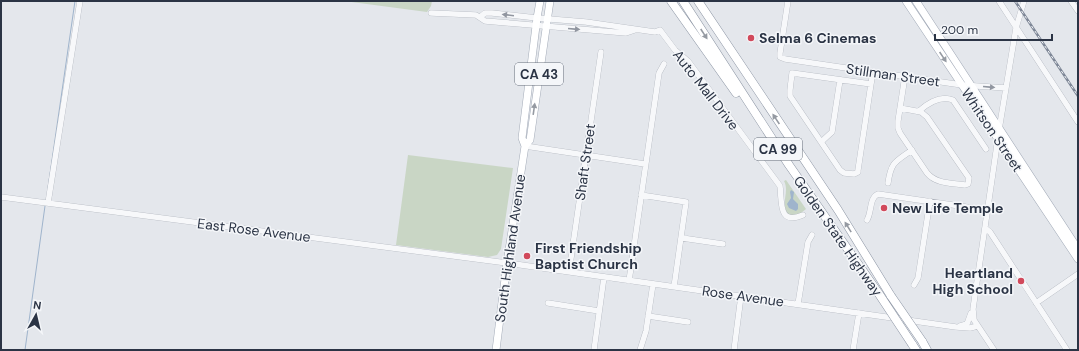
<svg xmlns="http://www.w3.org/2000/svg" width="1079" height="351" viewBox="0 0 1079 351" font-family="'DM Sans',sans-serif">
  <rect width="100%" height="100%" fill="#e4e7ec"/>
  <!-- green -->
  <path fill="#c9d6c5" d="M344,1H432L431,6L427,12Z
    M408,155L513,168L501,249L497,255L488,257L396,245Z
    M786,180L806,209L796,217L787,215C780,204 790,192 784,181Z"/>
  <!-- water -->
  <path fill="#9fb4cc" d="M791,190L794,192L793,199L798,204V209L796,211L789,208L787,204L791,198L790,192Z"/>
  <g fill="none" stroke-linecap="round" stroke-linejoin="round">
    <!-- stream -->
    <path stroke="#9fb4cc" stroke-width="1" d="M48,188L75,1
      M25,350L45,206"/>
    <!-- minor casing -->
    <g stroke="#a9aeb7" stroke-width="6">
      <path id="minor" d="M788,1L780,53V57L785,59L962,85L1006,88
        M999,1L1078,122
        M1071,1L1078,11
        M431,13L476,15L485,21L626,33L635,30
        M480,17L485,13H492L537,18L586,22L655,32L660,30L675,50L688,61L780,186C782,202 778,226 803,215
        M871,84L792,73L790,90V96L840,170L844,173L854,174L858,172V170L871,84L873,72
        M900,108L921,112L927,117L969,178L968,184L965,185C952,183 936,184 927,173L900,133L898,128V121L905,76
        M919,111C928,103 940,95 953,100L986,149
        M999,130L1016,28L1024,1
        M821,142L832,132L840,80
        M525,146L645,164
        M888,183C891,162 895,162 912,150
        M641,195L686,202L674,287
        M1,197L507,263L956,327L970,328L978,326
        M48,203L80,1
        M867,220C872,212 869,198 878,194L987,210
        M985,228L990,232L1067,350
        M682,238L723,244
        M569,272L601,52
        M629,281L659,73L664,64
        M914,285L918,278L930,201
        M548,303L599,311
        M1036,303L1078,274
        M798,304L808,242L812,235
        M648,316L688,322
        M960,326L967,324L971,313
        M594,350L604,277
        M640,350L646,331L653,284
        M734,350L741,296
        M853,350L859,313
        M994,350L974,320L973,309L998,138"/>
    </g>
    <!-- major casing -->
    <g stroke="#a3abb8" stroke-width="8">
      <path id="major" d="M906,1L1078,259
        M916,1L1078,249
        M525,146L522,138L537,18L540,1
        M496,350L507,263L525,146L530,140L550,1"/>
    </g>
    <!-- highway casing -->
    <g stroke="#8b94a3" stroke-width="9">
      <path id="highway" d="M671,1L736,93
        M683,1L789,165L879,294
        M698,1L838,210L891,296
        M922,341L927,350
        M912,344L916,350"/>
    </g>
    <!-- minor -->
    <use href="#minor" stroke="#f7f8fa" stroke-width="5.5"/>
    <!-- major -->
    <use href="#major" stroke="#fff" stroke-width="7"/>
    <!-- highway -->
    <use href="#highway" stroke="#fff" stroke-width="8"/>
    <!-- rail casing -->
    <g stroke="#7d8696" stroke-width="2.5">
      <path id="rail" d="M1015,1L1078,96"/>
    </g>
    <!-- rail -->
    <use href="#rail" stroke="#f4f6f9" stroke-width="1" stroke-dasharray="3" stroke-linecap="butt"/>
    <!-- highway-bridge casing -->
    <g stroke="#8b94a3" stroke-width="9" stroke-linecap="butt">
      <path id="highway-bridge" d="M879,294L912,344
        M891,296L922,341"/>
    </g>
    <!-- highway-bridge -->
    <use href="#highway-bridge" stroke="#fff" stroke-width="8"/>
  </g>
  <!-- one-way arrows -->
  <defs><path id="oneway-solid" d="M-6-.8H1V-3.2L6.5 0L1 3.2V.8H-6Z"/></defs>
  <g fill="#9196a0">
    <use href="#oneway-solid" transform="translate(508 15) rotate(-173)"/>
    <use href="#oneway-solid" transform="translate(574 29) rotate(5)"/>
    <use href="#oneway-solid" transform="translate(989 87) rotate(5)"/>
  </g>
  <g fill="#959aa2">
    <use href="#oneway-solid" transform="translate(704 34) rotate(57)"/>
    <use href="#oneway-solid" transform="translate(943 57) rotate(56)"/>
    <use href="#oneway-solid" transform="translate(534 109) rotate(-82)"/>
    <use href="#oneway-solid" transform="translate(776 119) rotate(-124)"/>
    <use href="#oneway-solid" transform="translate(848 227) rotate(-122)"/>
  </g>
  <!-- markers -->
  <g fill="#d1495b" stroke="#f4f6f9" stroke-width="1.5">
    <circle cx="751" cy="38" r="4"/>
    <circle cx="884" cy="208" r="4"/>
    <circle cx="527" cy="256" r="4"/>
    <circle cx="1021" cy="281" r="4"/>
  </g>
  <g text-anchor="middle" stroke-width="3" stroke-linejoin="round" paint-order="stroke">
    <!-- shield labels -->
    <g fill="#f4f6f9" stroke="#676e7b" stroke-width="1">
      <rect x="515" y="63" width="48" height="22" rx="3"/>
      <rect x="754" y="138" width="48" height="22" rx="3"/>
    </g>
    <g font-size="13" font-weight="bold" fill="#2b3445">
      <text x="539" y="79">CA 43</text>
      <text x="778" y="154">CA 99</text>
    </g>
    <!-- poi labels -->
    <g font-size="14" font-weight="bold" fill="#2b3445" stroke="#f4f6f9" text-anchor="start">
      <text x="759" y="43">Selma 6 Cinemas</text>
      <text x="892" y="213">New Life Temple</text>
      <text x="535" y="253">First Friendship<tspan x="535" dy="16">Baptist Church</tspan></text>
      <text x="1013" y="278" text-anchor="end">Heartland<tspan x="1013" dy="16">High School</tspan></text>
    </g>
    <!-- street labels -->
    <g font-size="14" fill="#2b3445" stroke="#f4f6f9">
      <text transform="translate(893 75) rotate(8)" y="5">Stillman Street</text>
      <text transform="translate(706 90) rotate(52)" y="5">Auto Mall Drive</text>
      <text transform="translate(992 130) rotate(56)" y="5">Whitson Street</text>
      <text transform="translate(585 162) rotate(-82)" y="5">Shaft Street</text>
      <text transform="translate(254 230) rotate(7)" y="5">East Rose Avenue</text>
      <text transform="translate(838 236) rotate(55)" y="5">Golden State Highway</text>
      <text transform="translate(510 248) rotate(-82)" y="5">South Highland Avenue</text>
      <text transform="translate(743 296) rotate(8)" y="5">Rose Avenue</text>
    </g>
  </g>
  <!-- border -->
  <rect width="1079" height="351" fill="none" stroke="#2b3445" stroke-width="4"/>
  <!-- north arrow -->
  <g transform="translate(36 315) rotate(8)" stroke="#f4f6f9" stroke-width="3" paint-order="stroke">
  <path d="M0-3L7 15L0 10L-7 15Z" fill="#2b3445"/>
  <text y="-6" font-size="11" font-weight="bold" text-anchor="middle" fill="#2b3445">N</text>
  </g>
  <!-- scale -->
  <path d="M935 34v6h117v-6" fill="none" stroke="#2b3445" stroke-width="2"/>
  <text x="941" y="34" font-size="12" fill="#2b3445" stroke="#f4f6f9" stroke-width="3" paint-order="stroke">200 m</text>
</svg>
